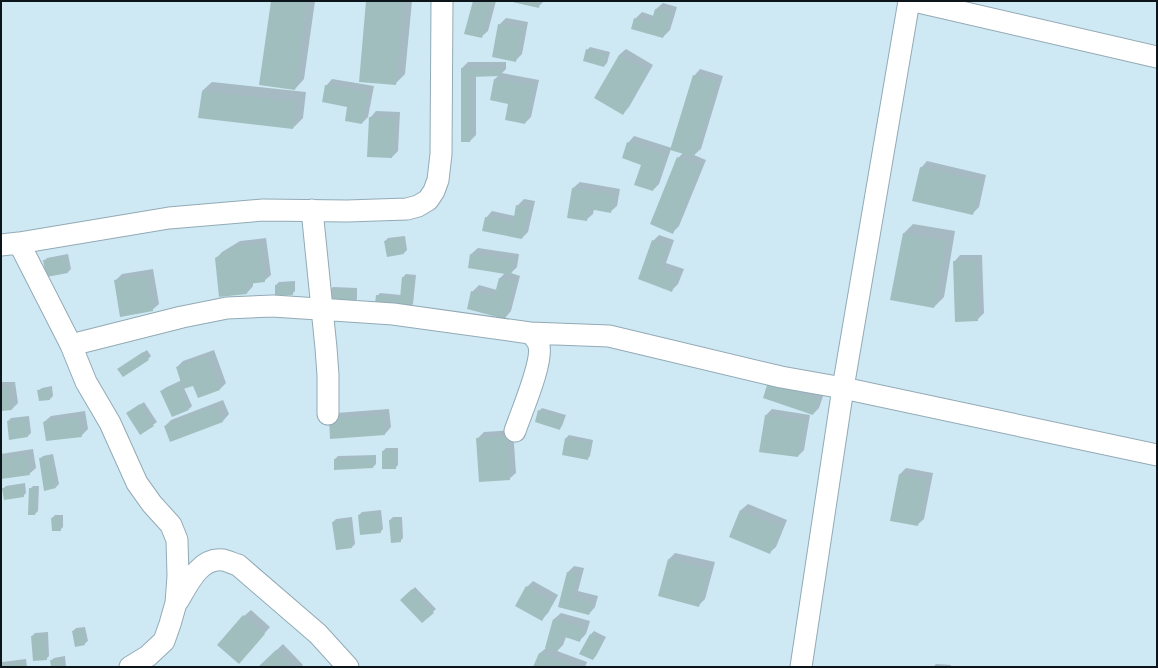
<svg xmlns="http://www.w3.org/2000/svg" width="1158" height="668" viewBox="0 0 1158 668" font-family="Signika,sans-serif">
  <rect width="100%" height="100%" fill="#cfe9f4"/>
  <!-- shadow -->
  <path fill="#0003" d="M272,1H315L304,79L295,89Z
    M367,1H412L405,74L395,84Z
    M474,1H496L488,31L481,37L466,33Z
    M509,1H544L538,7Z
    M663,3L677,7L670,30L663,37L635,19L642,12L654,16L656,9Z
    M506,18L528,22L522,54L515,61L499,25Z
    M590,47L610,52L607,63L604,66L587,50Z
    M626,49L653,65L629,107L623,114L619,55Z
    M468,62H506V69L502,73L539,80L531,117L525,123L509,103L491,100L495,79L499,75H476V135L470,141L462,68Z
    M700,69L723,76L701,149L694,155L706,160L679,226L673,232L678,158L684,152L671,149L659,184L653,190L642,164L628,143L634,136L672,148L694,76Z
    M332,79L374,86L368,117L362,123L348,106L326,86Z
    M212,82L306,92L303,118L293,128L202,91Z
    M376,111L400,112L398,151L392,157L370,118Z
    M927,161L986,175L979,207L972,214L921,168Z
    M580,182L620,189L617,206L610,212L594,209L593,214L586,220L573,188Z
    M524,199L535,201L528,232L522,238L486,218L492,211L515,216L517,206Z
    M913,224L955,231L944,297L934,307L904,233Z
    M659,235L674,240L666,263L684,269L678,284L672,290L639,279L653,241Z
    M405,236L407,250L404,253L385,241L388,238Z
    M266,238L271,275L264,281L253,282V286L247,293L216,259L222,252L240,241Z
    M478,248L519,254L517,267L511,273L520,276L511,311L505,318L472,292L479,285L497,290L500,278L505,273L471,254Z
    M68,254L71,269L68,272L44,261L47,258Z
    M960,255H982L984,313L977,320L954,262Z
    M153,269L159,304L152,310L115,281L122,274Z
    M406,274L416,275L413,304L410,307L377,296L380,293L401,295L403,277Z
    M295,281V291L292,294L276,295V285L279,282Z
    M333,287L357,288V299L354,302L330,290Z
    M147,350L151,356L148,359L118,369Z
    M214,350L226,383L220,389L194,384L184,388L192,406L189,409L162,391L165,388L182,380L177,367L183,361Z
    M1,382H15L18,403L12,409L1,410Z
    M769,383L824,393L819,408L813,414Z
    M52,386L53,396L50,399L38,391L42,388Z
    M223,400L229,414L223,421L170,441L165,426L171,420Z
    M144,402L157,422L140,434L131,411Z
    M542,408L566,415L562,426L559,429L539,411Z
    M389,409L391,427L385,434L331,438L336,413Z
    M772,409L810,415L804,450L798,456L765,416Z
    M85,411L88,429L81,436L44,422L51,416Z
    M29,416L31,433L28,436L10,439L8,421L11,418Z
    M513,430L516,473L509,479L477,439L484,432Z
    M569,435L593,440L590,456L587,459L566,438Z
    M386,448H398V465L395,468L383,451Z
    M33,449L36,468L29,474L1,478V454Z
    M53,454L59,484L56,487L40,459L43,456Z
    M376,455V464L373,467L335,469V459L338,456Z
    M906,468L933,473L924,519L917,525L900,474Z
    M25,483L26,493L23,496L3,489L6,486Z
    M33,486H39L38,511L35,514L30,489Z
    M748,504L787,520L776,547L769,553L730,536L741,510Z
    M381,510L383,529L380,532L359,515L362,512Z
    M55,515H63V527L60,530L52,518Z
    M352,517L355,544L352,547L333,522L336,519Z
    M393,517H402L403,538L400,541L390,520Z
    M675,553L715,562L705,599L699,605L669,559Z
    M574,566L584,568L578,591L598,596L595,607L589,614L559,607L568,572Z
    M533,581L558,595L548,613L541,620L527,587Z
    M415,587L436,609L422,622L402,600Z
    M251,610L270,627L245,656L244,616Z
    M561,613L590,621L586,634L580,640L566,637L563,645L557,651L587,662L585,667H535L540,653L546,648L554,619Z
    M85,627L88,641L84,644L73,631L76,628Z
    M594,631L606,637L596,656L593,659L591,634Z
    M48,632L49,656L46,659L32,636L35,633Z
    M283,644L303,665L301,667H259Z
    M65,656L66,667H52L51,661L54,658Z
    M26,659L27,667H1L2,662Z
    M936,664L951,665V667H933Z"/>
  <!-- building -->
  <path fill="#a1bebf" d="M271,1H307L295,90L259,85Z
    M366,1H403L396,85L359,82Z
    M473,1L491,2L482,38L464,34Z
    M508,1H540L539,8Z
    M655,9L671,13L663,38L631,29L634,18L651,23Z
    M498,24L522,28L516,62L492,57Z
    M586,49L607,55L604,67L583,61Z
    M619,55L648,71L623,115L594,98Z
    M461,68H500V76L470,77V142H461Z
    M693,75L717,82L694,157L670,150Z
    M494,79L533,86L525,124L505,120L508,104L490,100Z
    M325,85L368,92L362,124L345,121L347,107L322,102Z
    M202,91L297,102L293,129L198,118Z
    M369,117L394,118L392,158L367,157Z
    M627,142L665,155L653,191L634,185L641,165L622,158Z
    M677,157L700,166L673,234L650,224Z
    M920,167L980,181L973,215L912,201Z
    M572,188L614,195L611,213L589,209L587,221L567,218Z
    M516,205L529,208L522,239L482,231L485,217L513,223Z
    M903,233L946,241L934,308L890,300Z
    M402,238L404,254L387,257L384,241Z
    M652,240L668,246L660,269L678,275L672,292L638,279Z
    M260,244L265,282L246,284L247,294L219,297L215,258L233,247Z
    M470,254L513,260L511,275L468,268Z
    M66,257L68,273L46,277L43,260Z
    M953,261H976L978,321L955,322Z
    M147,275L153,311L120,317L114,280Z
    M402,277L414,278L410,308L375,304L376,295L400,298Z
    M499,278L514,282L505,319L467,309L471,291L494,297Z
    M292,283L293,295L275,296V285Z
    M329,289L355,290L354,303L328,302Z
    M143,352L149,360L123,377L117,369Z
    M208,356L220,390L198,398L193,386L183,389L176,367Z
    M768,382L818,399L813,415L763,398Z
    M177,383L189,410L172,417L160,391Z
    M1,388H9L12,410L1,411Z
    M49,389L50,400L39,401L37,390Z
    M140,404L154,426L140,435L126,413Z
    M217,406L223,422L170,442L164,426Z
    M538,410L563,418L560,430L535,422Z
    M383,415L385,435L330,439L329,419Z
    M765,415L804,421L798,457L759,452Z
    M79,417L82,437L46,441L43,422Z
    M26,418L28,437L9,440L7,421Z
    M507,436L510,480L479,482L476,438Z
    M565,438L591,443L588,460L562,455Z
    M382,451H396V469H382Z
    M27,455L30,475L1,479V459Z
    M50,456L56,488L44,491L39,458Z
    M373,457V468L334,470V459Z
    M899,474L927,479L918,526L890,521Z
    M22,486L24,497L4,500L2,488Z
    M29,488H36L35,515H28Z
    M740,510L781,527L770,554L729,537Z
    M378,512L381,533L360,535L358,515Z
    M60,517L61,531H52L51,518Z
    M399,519L401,542L391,543L389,520Z
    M349,520L352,548L336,550L332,522Z
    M668,559L709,569L699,607L658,596Z
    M567,572L578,574L572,597L592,603L589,615L558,607Z
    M526,586L553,602L542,621L515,606Z
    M412,589L434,613L422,623L400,600Z
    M243,615L265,634L239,664L217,645Z
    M553,619L584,628L580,642L562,636L557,652L545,648Z
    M82,629L85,645L75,647L72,631Z
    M590,634L603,641L593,660L579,654Z
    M45,635L47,660L33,661L31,636Z
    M276,650L293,667H258Z
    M539,653L576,667H533Z
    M62,659L63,667H51L50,660Z
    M23,661L24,667H1V665Z"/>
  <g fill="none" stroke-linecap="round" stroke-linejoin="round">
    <!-- minor casing -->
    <g stroke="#92aab5" stroke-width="23">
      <path id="minor" d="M914,1L1157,57
        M312,210L326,348L328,375V414
        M19,243L71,345L86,382L110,423L137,483L152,504L171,525L177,540L178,576L176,603L170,624L164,641L148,656L130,667
        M1,245L19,243L169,218L263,210L347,211L407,209L418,206L428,200L434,191L438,180L441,154L442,1
        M530,333L609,336L781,377L843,388L1157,455
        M71,345L182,317L227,308L273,306L393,314L530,333C534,337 538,340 539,346C543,363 521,413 515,431
        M178,601C188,584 200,557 223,560C228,561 234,564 238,565L318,634L348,667
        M801,667L843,388L909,1"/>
    </g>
    <!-- minor -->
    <use href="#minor" stroke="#fff" stroke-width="21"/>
  </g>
  <!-- border -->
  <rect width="1158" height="668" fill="none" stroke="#0c1519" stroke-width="4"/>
</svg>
